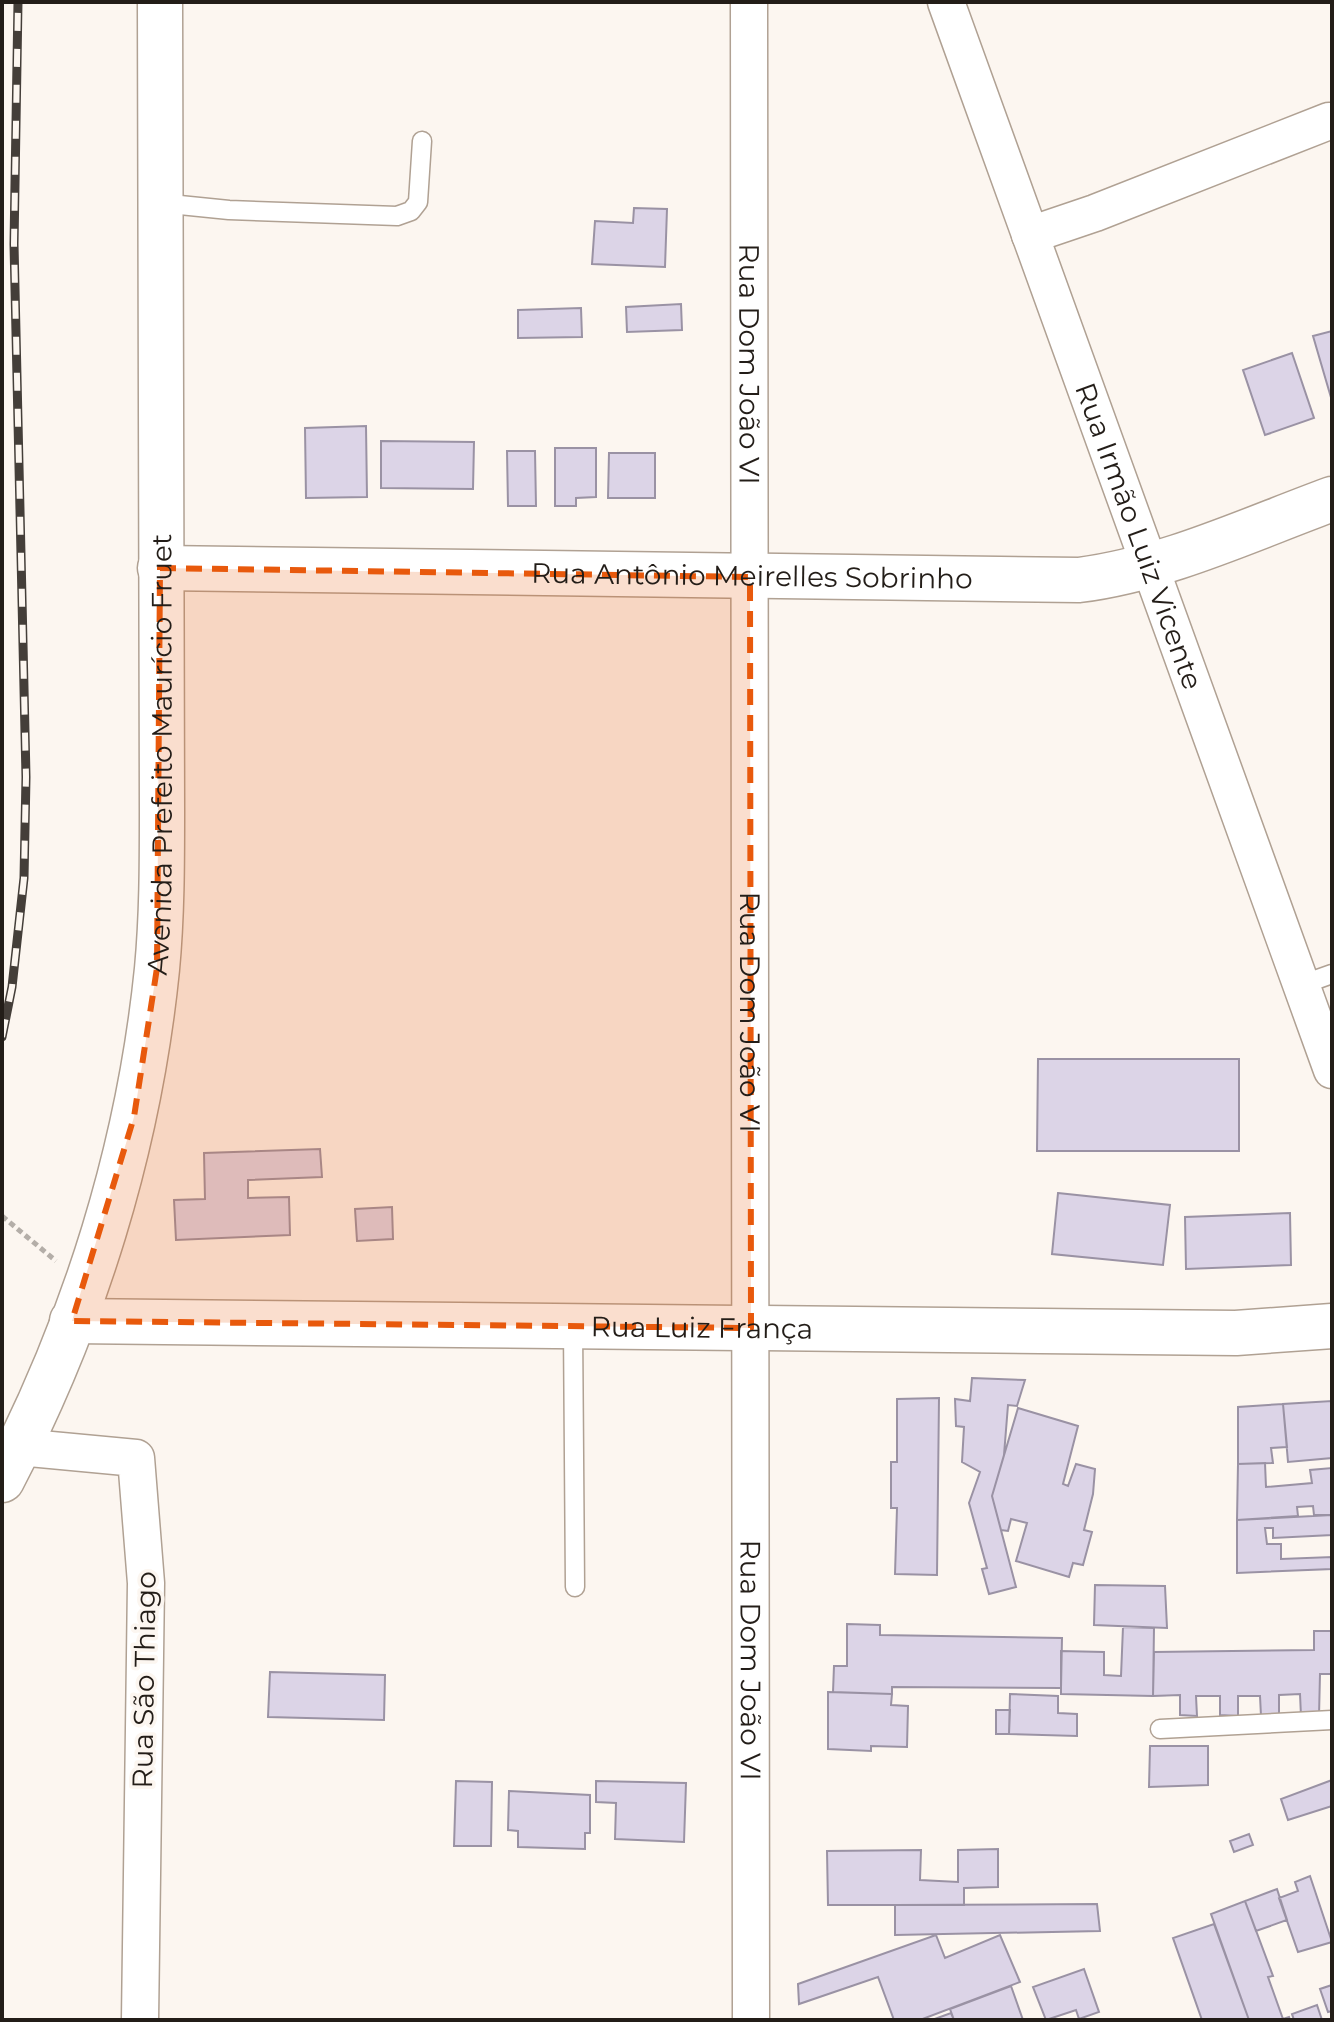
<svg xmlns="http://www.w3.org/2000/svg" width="1334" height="2022" viewBox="0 0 1334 2022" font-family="Montserrat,sans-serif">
  <rect width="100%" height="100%" fill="#fcf6f0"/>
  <!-- building -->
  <path fill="#dcd4e7" stroke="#9a92a4" stroke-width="2" d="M634,208L667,209L665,267L592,264L595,221L633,223Z
    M681,304L682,330L627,332L626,307Z
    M581,308L582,337L518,338V310Z
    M1332,331V401L1313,336Z
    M1292,353L1314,418L1265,435L1243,370Z
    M366,426L367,497L306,498L305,428Z
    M381,441L474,442L473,489L381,488Z
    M555,448H596V497L576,498V506H555Z
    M507,451H535L536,506H508Z
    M609,453H655V498H608Z
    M1038,1059H1239V1151H1037Z
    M320,1149L322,1177L248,1180V1198L289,1197L290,1235L176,1240L174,1200L205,1199L204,1153Z
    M1058,1193L1170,1205L1163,1265L1052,1254Z
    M392,1207L393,1239L357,1241L355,1209Z
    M1290,1213L1291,1265L1186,1269L1185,1217Z
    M972,1378L1025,1380L1017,1406L1008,1405L1004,1455L992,1496L1016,1587L989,1594L982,1569L987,1568L969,1503L980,1472L962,1462L964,1427L956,1426L955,1399L970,1401Z
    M939,1398L937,1575L895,1574L897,1508H891V1462H897V1399Z
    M1332,1401V1458L1288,1462L1283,1404Z
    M1283,1404L1287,1447L1271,1448L1273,1463L1238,1464V1407Z
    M1018,1408L1078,1426L1063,1484L1068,1486L1076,1464L1095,1469L1093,1494L1084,1530L1092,1532L1083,1565L1073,1563L1069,1577L1016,1561L1027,1523L1011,1519L1008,1531L1001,1530L992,1496Z
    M1265,1463L1266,1487L1312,1483L1310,1470L1332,1468V1515H1314L1313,1506L1297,1507L1298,1516L1237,1520L1238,1464Z
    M1332,1515V1535L1273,1538V1528H1265L1267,1544H1281V1559L1332,1557V1569L1237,1573V1520Z
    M1095,1585L1165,1586L1167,1628L1094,1625Z
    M847,1624L880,1625V1635L1062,1638L1061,1688L892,1687V1694L833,1692L834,1666H847Z
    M1123,1627L1154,1628L1153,1696L1061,1694V1651L1104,1652V1675L1121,1676Z
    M1314,1631H1332V1674H1320L1319,1716H1301L1300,1694L1279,1695V1715L1261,1716L1260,1696H1238V1716L1220,1715V1696H1196L1197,1716L1180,1715V1695L1153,1696L1154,1652L1314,1650Z
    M270,1672L385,1675L384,1720L268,1717Z
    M828,1692L892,1694L891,1705L908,1706L907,1747L871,1746V1751L828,1749Z
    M1010,1694L1058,1696V1713L1077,1714V1736L1009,1734Z
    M996,1710H1010L1009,1734H996Z
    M1150,1746H1208V1785L1149,1787Z
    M1332,1780V1806L1288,1820L1281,1799Z
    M456,1781L492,1782L491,1846H454Z
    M596,1781L686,1783L684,1842L615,1839L616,1803L596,1802Z
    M509,1791L590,1795V1833H585V1849L518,1847V1831L508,1830Z
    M1249,1834L1253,1845L1234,1852L1230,1841Z
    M998,1849V1887L964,1888V1905H828L827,1851L921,1850L920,1880L958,1882V1850Z
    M1310,1876L1332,1942L1298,1952L1279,1898L1298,1891L1295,1882Z
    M1277,1889L1287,1920L1256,1931L1245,1901Z
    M1245,1901L1273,1976L1268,1977L1283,2019L1289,2017L1290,2020H1249L1211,1914Z
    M1097,1904L1100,1931L895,1935V1905Z
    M1214,1924L1249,2020H1202L1173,1938Z
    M936,1935L945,1958L1000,1935L1020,1982L920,2020H894L878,1977L799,2004L798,1984Z
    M1084,1969L1099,2012L1079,2019L1076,2010L1046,2020L1033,1987Z
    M1332,1985V2011L1328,2012L1320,1989Z
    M1011,1986L1023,2020H954L950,2009Z
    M1317,2005L1322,2020H1294L1292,2014Z
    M951,2013L954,2020H932Z"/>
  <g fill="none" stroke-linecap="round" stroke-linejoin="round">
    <!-- lane casing -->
    <g stroke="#b0a193" stroke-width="21">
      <path id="lane" d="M160,203L229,210L397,216L411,211L418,202L422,141
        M1301,985L1332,974
        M573,1326L575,1587
        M1160,1729L1332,1720"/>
    </g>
    <!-- street casing -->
    <g stroke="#b0a193" stroke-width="39">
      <g id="street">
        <path id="s1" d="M749,2L751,2020"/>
        <path id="s2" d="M946,2L1332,1070"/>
        <path d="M1030,235L1095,213L1329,121"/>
        <path d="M19,1447L136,1458L146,1583L140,2020"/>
      </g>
    </g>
    <!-- secondary casing -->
    <g stroke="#b0a193" stroke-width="47">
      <g id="secondary">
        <path id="s3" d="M160,568L1079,580C1166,569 1250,529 1332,499"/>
        <path id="s4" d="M72,1321L1236,1333L1332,1326"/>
      </g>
    </g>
    <!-- primary casing -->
    <g stroke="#b0a193" stroke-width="47">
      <g id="primary">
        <path id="s5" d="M2,1480C85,1321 139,1147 157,969C162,916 162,863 162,810L160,2"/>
      </g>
    </g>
    <!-- path -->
    <path stroke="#b4aea8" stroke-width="5" stroke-dasharray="6 4" stroke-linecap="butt" d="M2,1216L56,1261"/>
    <!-- lane -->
    <use href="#lane" stroke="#fff" stroke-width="18"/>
    <!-- street -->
    <use href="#street" stroke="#fff" stroke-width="36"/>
    <!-- secondary -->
    <use href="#secondary" stroke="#fff" stroke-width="44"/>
    <!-- primary -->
    <use href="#primary" stroke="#fff" stroke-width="44"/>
    <!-- rail casing -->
    <g stroke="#443e39" stroke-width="9">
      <path id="rail" d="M2,1037L12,987L24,878L26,777L14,244L18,2"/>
    </g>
    <!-- rail -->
    <use href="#rail" stroke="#fcf6f0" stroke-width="6" stroke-dasharray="18" stroke-linecap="butt"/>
  </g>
  <!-- marked area -->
  <path fill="#e8590c" fill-opacity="0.2" stroke="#e8590c" stroke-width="6" stroke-dasharray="16 10" stroke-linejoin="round" d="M160,568L750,577L751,1328L72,1321L134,1117L157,968Z"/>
  <g text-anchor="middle" stroke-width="7" stroke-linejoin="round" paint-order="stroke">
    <!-- street labels -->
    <g font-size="28" fill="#231d18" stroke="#fcf6f0">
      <text dy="10" stroke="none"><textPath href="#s1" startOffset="362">Rua Dom João VI</textPath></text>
      <text dy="10" stroke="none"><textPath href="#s2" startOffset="568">Rua Irmão Luiz Vicente</textPath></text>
      <text dy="10" stroke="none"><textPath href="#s3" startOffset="592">Rua Antônio Meirelles Sobrinho</textPath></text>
      <text dy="10" stroke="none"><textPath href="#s5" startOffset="752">Avenida Prefeito Maurício Fruet</textPath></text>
      <text dy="10" stroke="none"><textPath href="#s1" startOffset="1010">Rua Dom João VI</textPath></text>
      <text dy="10" stroke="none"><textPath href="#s4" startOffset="630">Rua Luiz França</textPath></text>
      <text dy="10" stroke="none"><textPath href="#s1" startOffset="1658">Rua Dom João VI</textPath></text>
      <text transform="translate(144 1680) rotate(-89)" y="10">Rua São Thiago</text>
    </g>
  </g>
  <!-- border -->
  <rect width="1334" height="2022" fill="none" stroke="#231d18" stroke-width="8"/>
</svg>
